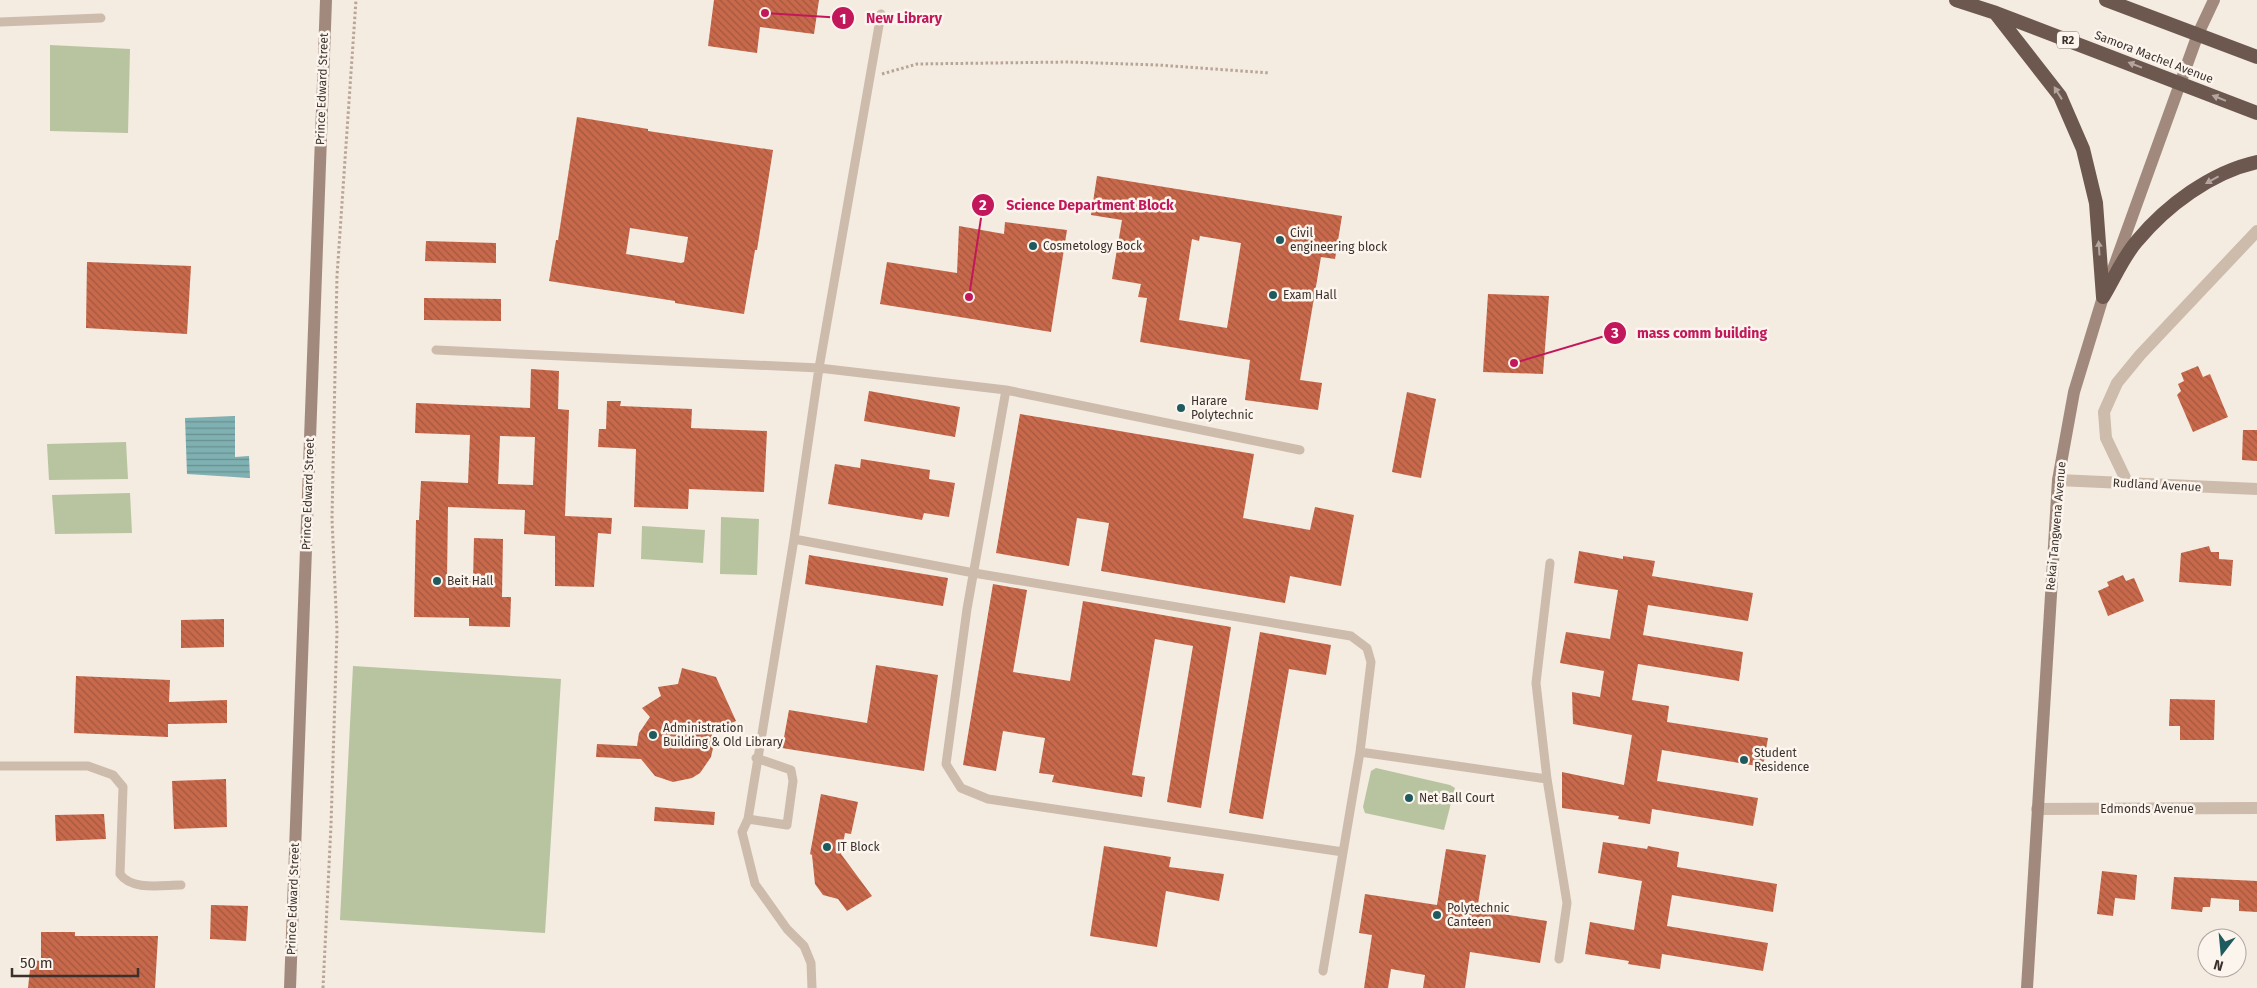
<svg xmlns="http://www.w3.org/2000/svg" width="2257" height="988" viewBox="0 0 2257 988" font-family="'Fira Sans',sans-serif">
  <defs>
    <pattern id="water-rules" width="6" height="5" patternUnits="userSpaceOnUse" patternTransform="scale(1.25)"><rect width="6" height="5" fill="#7fb0b2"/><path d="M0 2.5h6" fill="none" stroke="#699091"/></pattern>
    <pattern id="building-back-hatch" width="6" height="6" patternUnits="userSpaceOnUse" patternTransform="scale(1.25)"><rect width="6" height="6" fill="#c8694b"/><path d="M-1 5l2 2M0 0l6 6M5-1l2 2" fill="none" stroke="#a4573f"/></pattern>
  </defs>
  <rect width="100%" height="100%" fill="#f4ebe1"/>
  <!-- pitch -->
  <path fill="#b8c4a0" d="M50,45L130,49L128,133L50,131Z
    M126,442L128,479L49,480L47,444Z
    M130,493L132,533L55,534L52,495Z
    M721,517L759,519L757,575L720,574Z
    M642,526L705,530L703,563L641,559Z
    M353,666L561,679L545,933L340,920Z
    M1376,768L1450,785L1455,788L1444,830L1365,813L1363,807L1371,771Z"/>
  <!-- water -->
  <path fill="url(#water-rules)" d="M235,416V457L249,456L250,478L187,474L185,418Z"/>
  <!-- building -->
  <path fill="url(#building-back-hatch)" fill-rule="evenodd" d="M714,0H819L814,34L760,27L757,53L708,46Z
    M577,117L648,129V131L773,150L757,250H755L744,314L675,303V301L549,281L556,240H558ZM630,228L688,237L684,262L681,263L626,254Z
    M1097,176L1342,216L1335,259L1321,257L1300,380L1322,383L1318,410L1245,400L1250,360L1140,342L1147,298L1138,297L1141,284L1112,279L1122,220L1091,215ZM1200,236L1241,243L1227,328L1179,320L1192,239L1199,241Z
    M1005,222L1067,230L1051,332L880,304L887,262L957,273L959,226L1004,234Z
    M426,241L496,243V263L425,261Z
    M87,262L191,266L187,334L86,328Z
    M1488,294L1549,296L1543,374L1483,372Z
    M424,298L501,299V321L424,320Z
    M2198,366L2203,377L2210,374L2228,417L2193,432L2177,395L2181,391L2178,384L2184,381L2181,373Z
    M531,369L559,371L558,409L569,410L565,516L612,518L611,534L598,533L594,587L555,586V536L524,534L525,510L448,507L447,580L473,581L474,538L503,539L502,597H511L510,627L469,626V618L414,617L416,520H419L421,481L468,483L470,435L415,433L416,403L530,408ZM500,436L535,437L533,485L498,484Z
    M869,391L960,407L955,437L864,421Z
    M1407,392L1436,399L1421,478L1392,472Z
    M607,401H621L620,406L692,409L691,428L767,431L764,492L689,489L688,509L634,507L636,449L598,447L599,429H606Z
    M1020,414L1254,454L1243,518L1310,530L1315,507L1354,515L1341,586L1290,576L1285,603L1101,571L1109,523L1077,518L1069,566L996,553Z
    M2243,430H2257V461L2242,460Z
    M861,459L930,470L929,479L955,483L949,517L924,513L922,520L828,504L835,464L860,468Z
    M2209,546L2211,552H2219V559L2233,560L2231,586L2179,582L2181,553Z
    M1579,551L1623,559V556L1655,561L1652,576L1753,593L1748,621L1648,605L1643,635L1743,652L1739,681L1638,664L1632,700L1669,706L1667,722L1768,738L1763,767L1662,750L1657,781L1758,798L1753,826L1652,809L1650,824L1618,819L1619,816L1562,808V772L1624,785L1632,735L1573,724L1572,692L1600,697L1604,671L1560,663L1566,632L1610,639L1618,590L1574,583Z
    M809,555L948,578L943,606L805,584Z
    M2123,575L2126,581L2134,578L2144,601L2108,616L2098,591L2109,586L2107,582Z
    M993,584L1027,590L1013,672L1070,681L1083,601L1231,627L1201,808L1167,802L1193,646L1155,639L1132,775L1145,777L1142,797L1052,782L1054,775L1039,773L1045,738L1003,731L996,771L963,765Z
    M224,619V647L181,648V620Z
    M1260,632L1331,645L1326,675L1289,669L1263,819L1229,813Z
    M876,665L938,675L924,771L782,748L789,710L867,723Z
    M682,668L716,677L736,721L712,732L713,748L711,757L700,773L692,778L673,782L655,776L641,759L596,757L597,744L637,746L639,733L650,717L642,708L661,696L658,687L678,684Z
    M76,676L170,680L169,702L227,700V723L168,724V737L74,733Z
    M2170,699L2215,700L2214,740H2180V726H2169Z
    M226,779L227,827L174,829L172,781Z
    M821,794L858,802L851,834L845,833L841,854L872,896L847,911L838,899L823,895L815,884L812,855L810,854Z
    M655,807L715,812L714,825L654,821Z
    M104,814L106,839L56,841L55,815Z
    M1603,842L1647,849L1648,846L1679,852L1677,867L1777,884L1773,912L1672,895L1667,926L1768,943L1763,971L1662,954L1660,969L1628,964L1629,961L1585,954L1590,922L1634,930L1638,904L1642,881L1598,873Z
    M1104,846L1171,857L1169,867L1224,874L1219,901L1166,891L1157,947L1090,936Z
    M1446,849L1486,855L1477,910L1547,921L1540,963L1470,952L1465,988H1423L1425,975L1391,969L1388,988H1364L1372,935L1359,933L1365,894L1437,905Z
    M2102,871L2137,875L2135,900L2115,898L2113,916L2097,914Z
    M2174,877L2257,881V912L2239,911V900L2211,898L2210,907H2203L2202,912L2171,909Z
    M211,905L248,906L246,941L210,939Z
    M41,932H75V936H158L155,988H28L31,960L41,961Z"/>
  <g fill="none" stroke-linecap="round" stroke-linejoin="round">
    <!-- path -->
    <path stroke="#b9a596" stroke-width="3" stroke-dasharray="2.5 2.5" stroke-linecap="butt" d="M882,74L917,64L1069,62L1158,65L1270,73
      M323,988L331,825L337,631L332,519L337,276L356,0"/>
    <!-- service -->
    <path stroke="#cdbbac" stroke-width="9" d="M0,22L101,18
      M436,350L819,368L1006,390L1300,450
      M1006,390L967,609L946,764L961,788L988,799L1343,852
      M794,539L974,573L1351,636L1367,648L1371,662L1360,752L1323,971
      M1550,563L1536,683L1547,779L1567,903L1559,959
      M1360,752L1547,779
      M0,766H88L113,775L123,787L120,874C132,891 162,885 181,885
      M748,819L787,825L793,781L791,770L756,758
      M812,988L811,963L804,946L787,929L755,884L742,832L748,819L794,539L819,368L881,14"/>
    <!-- minor -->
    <path stroke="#cdbbac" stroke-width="12" d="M2058,480L2257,489
      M2128,484L2106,438L2104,412L2117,383L2140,355L2257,231
      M2037,809L2257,808"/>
    <!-- secondary -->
    <path stroke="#a18a7d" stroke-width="12" d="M290,988L326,0
      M2027,988L2058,480L2074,392L2103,297L2198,34L2214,0"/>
    <!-- trunk -->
    <path stroke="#6c584f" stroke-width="14" d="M1956,0L1996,13L2257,113
      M2106,0L2257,57
      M1996,14L2060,96L2083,149L2096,203L2103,297
      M2103,297C2114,279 2123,257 2137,241C2166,206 2211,172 2257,162"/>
  </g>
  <!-- one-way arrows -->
  <defs><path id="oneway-solid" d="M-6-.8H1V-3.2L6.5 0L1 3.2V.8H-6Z" transform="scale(1.25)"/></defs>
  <g fill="#b4a69e">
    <use href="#oneway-solid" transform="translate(2135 65) rotate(-159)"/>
    <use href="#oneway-solid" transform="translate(2058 93) rotate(-122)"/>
    <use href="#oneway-solid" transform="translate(2219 98) rotate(-158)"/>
    <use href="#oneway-solid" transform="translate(2212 180) rotate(151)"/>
    <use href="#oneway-solid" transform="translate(2099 248) rotate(-94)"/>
  </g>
  <!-- markers -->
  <g fill="#1f5a5e" stroke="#fbf5ee" stroke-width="2">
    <circle cx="1280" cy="240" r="5"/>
    <circle cx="1033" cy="246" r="5"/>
    <circle cx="1273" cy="295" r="5"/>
    <circle cx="1181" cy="408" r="5"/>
    <circle cx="437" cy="581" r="5"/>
    <circle cx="653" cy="735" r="5"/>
    <circle cx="1744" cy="760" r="5"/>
    <circle cx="1409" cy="798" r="5"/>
    <circle cx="827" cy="847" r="5"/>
    <circle cx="1437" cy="915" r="5"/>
  </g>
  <g text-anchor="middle" stroke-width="5" stroke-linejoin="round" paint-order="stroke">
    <!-- shield labels -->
    <rect fill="#fbf5ee" stroke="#756b66" stroke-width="1" x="2057" y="31.5" width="22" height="17" rx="4"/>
    <g font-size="11" font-weight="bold" fill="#3b302b">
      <text x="2068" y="44">R2</text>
    </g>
    <!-- street labels -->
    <g font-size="12" fill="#3b302b" stroke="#fbf5ee">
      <text transform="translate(2154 57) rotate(21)" y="4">Samora Machel Avenue</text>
      <text transform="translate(322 89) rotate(-88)" y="4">Prince Edward Street</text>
      <text transform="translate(2157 485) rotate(3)" y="4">Rudland Avenue</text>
      <text transform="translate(308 494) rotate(-88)" y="4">Prince Edward Street</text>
      <text transform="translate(2056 526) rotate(-85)" y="4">Rekai Tangwena Avenue</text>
      <text x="2147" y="813">Edmonds Avenue</text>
      <text transform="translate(293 899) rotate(-88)" y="4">Prince Edward Street</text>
    </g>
    <!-- poi labels -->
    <g font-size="12" fill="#3b302b" stroke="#fbf5ee" text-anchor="start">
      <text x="1290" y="237">Civil<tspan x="1290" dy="14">engineering block</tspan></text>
      <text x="1043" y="250">Cosmetology Bock</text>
      <text x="1283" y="299">Exam Hall</text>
      <text x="1191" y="405">Harare<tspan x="1191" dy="14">Polytechnic</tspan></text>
      <text x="447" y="585">Beit Hall</text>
      <text x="663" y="732">Administration<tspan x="663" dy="14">Building &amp; Old Library</tspan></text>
      <text x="1754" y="757">Student<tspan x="1754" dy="14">Residence</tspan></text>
      <text x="1419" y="802">Net Ball Court</text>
      <text x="837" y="851">IT Block</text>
      <text x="1447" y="912">Polytechnic<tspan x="1447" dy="14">Canteen</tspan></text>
    </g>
  </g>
  <!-- callouts -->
  <path fill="none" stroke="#c2185b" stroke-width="2" d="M765 13L843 18M969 297L983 205M1514 363L1615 333"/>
  <g fill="#c2185b" stroke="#fbf5ee" stroke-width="2">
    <circle cx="765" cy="13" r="5"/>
    <circle cx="969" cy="297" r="5"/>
    <circle cx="1514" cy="363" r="5"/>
    <circle cx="843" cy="18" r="12"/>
    <circle cx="983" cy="205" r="12"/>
    <circle cx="1615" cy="333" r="12"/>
  </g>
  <g font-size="15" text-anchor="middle" font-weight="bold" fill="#fff">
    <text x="843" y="24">1</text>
    <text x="983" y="210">2</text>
    <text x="1615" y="338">3</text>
  </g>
  <g font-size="14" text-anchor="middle" font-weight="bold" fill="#c2185b" stroke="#fbf5ee" stroke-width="5" stroke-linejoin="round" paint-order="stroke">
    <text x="904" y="23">New Library</text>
    <text x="1090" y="210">Science Department Block</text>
    <text x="1702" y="338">mass comm building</text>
  </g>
  <!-- north arrow -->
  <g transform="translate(2222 953) rotate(196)"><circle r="24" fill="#fbf5ee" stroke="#aea6a0"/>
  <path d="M0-4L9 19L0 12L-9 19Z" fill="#1f5a5e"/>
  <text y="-8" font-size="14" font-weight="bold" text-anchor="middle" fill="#3b302b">N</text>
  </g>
  <!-- scale -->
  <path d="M12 968v8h126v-8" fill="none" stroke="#3b302b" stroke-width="2.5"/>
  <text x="20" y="968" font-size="15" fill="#3b302b" stroke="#fbf5ee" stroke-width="4" paint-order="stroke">50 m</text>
</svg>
